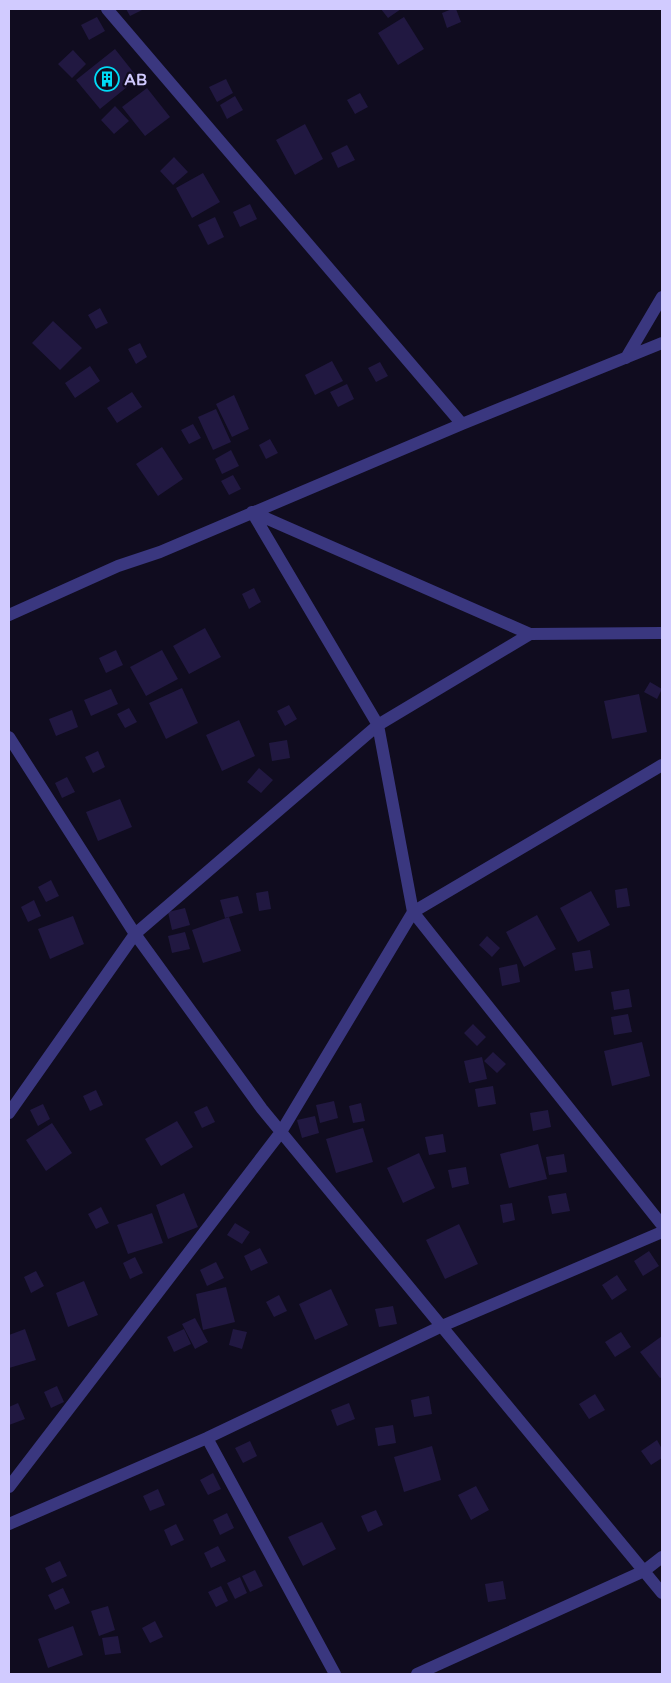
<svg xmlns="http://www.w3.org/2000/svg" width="671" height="1683" viewBox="0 0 671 1683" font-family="'Varela Round',sans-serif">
  <rect width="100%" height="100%" fill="#100c1f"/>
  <!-- building -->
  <path fill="#211841" d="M126,9H144L130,16Z
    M381,9H401L388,18Z
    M452,9H456L461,22L447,28L442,13Z
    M97,17L105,31L89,40L81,25Z
    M404,17L424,49L398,65L378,33Z
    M115,49L138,78L100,109L76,80Z
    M73,50L86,64L72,78L58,64Z
    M226,79L233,93L217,102L209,87Z
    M147,88L170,117L145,136L122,107Z
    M360,93L368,107L355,114L347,100Z
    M235,96L243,110L227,119L220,105Z
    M115,106L129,121L114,134L101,120Z
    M305,124L323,159L295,175L276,140Z
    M347,145L355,160L338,168L331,153Z
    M174,157L188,172L173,185L160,171Z
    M203,173L220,202L192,218L176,188Z
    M250,204L257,219L240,227L233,212Z
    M215,217L224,237L208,245L198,225Z
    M100,308L108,323L96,329L88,315Z
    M53,321L82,348L60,370L32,343Z
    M140,343L147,357L136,364L128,349Z
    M332,361L343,381L315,395L305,375Z
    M380,362L388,376L376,382L368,368Z
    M90,366L100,381L75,398L65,383Z
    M347,384L354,399L338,407L330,392Z
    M132,392L142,407L117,423L107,408Z
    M234,395L249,429L232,437L216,404Z
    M216,409L231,442L213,450L198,417Z
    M193,424L201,438L189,444L181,430Z
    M270,439L278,453L266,459L259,445Z
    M162,447L183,479L158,496L136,464Z
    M231,450L239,466L222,474L215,459Z
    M233,475L241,489L229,495L221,481Z
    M254,588L261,602L249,609L242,594Z
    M205,628L221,657L189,674L173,646Z
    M116,650L123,665L106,673L99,658Z
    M162,650L178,679L146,696L130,667Z
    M650,682L662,689L657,699L644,692Z
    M182,688L198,723L166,739L149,703Z
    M111,689L118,704L91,716L84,700Z
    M639,694L647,732L612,739L604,701Z
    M289,705L297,719L285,726L277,711Z
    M129,708L137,722L125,728L117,714Z
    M72,710L78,727L56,736L49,719Z
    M239,720L255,756L222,771L206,735Z
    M287,740L290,758L272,761L269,743Z
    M98,751L105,767L93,773L85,757Z
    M259,768L273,780L261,793L247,782Z
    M67,777L75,792L62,798L55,783Z
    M120,799L132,827L98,841L86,812Z
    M51,880L59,896L46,902L38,887Z
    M627,888L630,906L617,908L615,890Z
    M268,891L271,909L259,911L256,893Z
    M591,891L610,925L578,942L560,908Z
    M238,896L243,913L225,918L220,900Z
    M34,900L41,916L28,922L21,907Z
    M185,908L190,925L172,930L168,912Z
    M537,915L556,949L524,967L506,932Z
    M73,916L84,944L50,959L38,929Z
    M229,917L241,951L203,963L192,930Z
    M185,932L190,949L172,953L168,936Z
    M487,936L500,948L492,957L479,945Z
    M590,950L593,968L575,971L572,953Z
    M517,964L520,982L502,986L499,968Z
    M629,989L632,1007L614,1010L611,992Z
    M628,1014L632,1032L614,1035L611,1017Z
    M473,1024L486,1037L477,1046L464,1033Z
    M642,1042L650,1076L612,1086L604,1051Z
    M493,1052L506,1064L497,1073L484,1061Z
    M482,1057L487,1079L469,1083L464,1061Z
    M493,1086L496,1104L478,1107L475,1089Z
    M96,1090L103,1105L90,1111L83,1096Z
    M334,1101L338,1118L320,1123L316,1105Z
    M361,1103L365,1121L353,1123L349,1106Z
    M43,1104L50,1119L38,1126L30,1110Z
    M207,1106L215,1122L202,1128L194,1112Z
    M548,1110L551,1127L533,1131L530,1113Z
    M315,1116L319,1133L302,1138L297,1120Z
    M177,1121L193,1147L161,1166L145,1139Z
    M52,1123L72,1153L46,1171L26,1140Z
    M363,1128L373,1162L336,1173L326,1139Z
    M443,1134L446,1152L429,1155L425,1137Z
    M538,1144L547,1179L509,1188L500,1154Z
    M419,1153L435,1188L403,1203L387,1168Z
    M564,1154L567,1172L549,1175L546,1157Z
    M466,1167L469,1184L452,1188L448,1170Z
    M184,1193L198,1227L168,1239L156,1205Z
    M566,1193L570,1211L552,1214L548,1196Z
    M512,1203L515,1220L503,1223L500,1205Z
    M101,1207L109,1223L96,1229L88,1214Z
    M152,1213L163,1243L128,1254L117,1225Z
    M235,1223L250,1232L242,1244L227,1235Z
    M459,1224L478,1264L445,1279L426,1240Z
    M260,1248L268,1263L251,1271L244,1256Z
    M649,1251L659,1266L643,1276L634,1261Z
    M135,1257L143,1273L130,1279L123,1263Z
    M216,1262L224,1278L207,1286L200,1270Z
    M36,1271L44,1286L31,1293L24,1277Z
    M617,1275L627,1290L612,1300L602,1285Z
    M84,1281L98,1315L68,1327L56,1293Z
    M226,1287L235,1322L203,1330L196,1294Z
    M331,1289L348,1325L315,1340L299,1304Z
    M279,1295L287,1311L274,1317L266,1302Z
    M393,1306L397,1324L379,1327L375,1309Z
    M195,1318L208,1342L195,1349L182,1324Z
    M25,1329L36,1360L9,1368V1335Z
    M184,1329L191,1344L174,1352L167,1337Z
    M233,1329L247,1332L242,1349L229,1345Z
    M621,1332L631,1347L615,1357L605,1342Z
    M662,1336V1377L660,1378L640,1352Z
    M57,1386L64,1402L51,1408L44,1392Z
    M595,1394L605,1410L589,1419L579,1404Z
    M429,1396L432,1414L414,1417L411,1400Z
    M18,1403L25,1419L9,1425V1407Z
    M349,1403L355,1419L337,1426L331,1410Z
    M393,1425L396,1443L378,1446L375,1428Z
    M657,1440L662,1449V1458L651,1465L641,1451Z
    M250,1441L257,1456L243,1463L235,1448Z
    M432,1446L441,1480L404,1492L394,1457Z
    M213,1473L221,1489L208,1495L200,1480Z
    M476,1486L489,1510L471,1520L458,1495Z
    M158,1489L165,1505L150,1511L143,1496Z
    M376,1510L383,1525L368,1532L361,1516Z
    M227,1513L234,1528L220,1535L213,1520Z
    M322,1522L336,1549L303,1566L288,1537Z
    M176,1524L184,1540L171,1546L164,1530Z
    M218,1546L226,1561L211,1568L204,1553Z
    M60,1561L67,1576L52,1583L45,1568Z
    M255,1570L263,1586L250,1592L242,1576Z
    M240,1577L247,1593L235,1599L227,1583Z
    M503,1581L506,1599L488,1602L485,1584Z
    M221,1586L228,1601L216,1607L208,1592Z
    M63,1588L70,1603L55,1610L48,1595Z
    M108,1606L115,1630L99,1636L91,1611Z
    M155,1621L163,1637L150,1643L142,1628Z
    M73,1626L83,1655L48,1668L38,1639Z
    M118,1636L121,1653L105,1655L102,1638Z"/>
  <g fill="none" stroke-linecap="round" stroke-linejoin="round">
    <!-- minor -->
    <path stroke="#3a377f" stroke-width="12" d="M107,9L462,424
      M626,358L662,297
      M252,512L378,725L413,912L662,1225
      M9,615L118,566L160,552L462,424L662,343
      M530,634L662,633
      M9,737L135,934L262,1109L662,1593
      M9,1113L135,934L378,725L530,634L252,512
      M207,1438L335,1674
      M9,1487L281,1132L413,912L662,765
      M9,1524L207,1438L442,1326L662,1232
      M417,1674L644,1571L662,1557"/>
  </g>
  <!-- icons -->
  <defs>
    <g id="building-ring" transform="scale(1.25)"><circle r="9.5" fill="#100c1f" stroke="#00dbf6" stroke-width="1.5"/><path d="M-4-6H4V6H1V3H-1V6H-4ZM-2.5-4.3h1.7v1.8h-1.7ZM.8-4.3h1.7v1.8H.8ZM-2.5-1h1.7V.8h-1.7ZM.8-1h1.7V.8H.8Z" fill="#00dbf6"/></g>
  </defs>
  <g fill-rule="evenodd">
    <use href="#building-ring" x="107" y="79"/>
  </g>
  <g text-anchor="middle" stroke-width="4.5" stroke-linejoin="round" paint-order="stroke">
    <!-- poi labels -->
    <g font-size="16" font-weight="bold" fill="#d1cbff" stroke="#100c1f" text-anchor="start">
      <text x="124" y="85">AB</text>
    </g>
  </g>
  <!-- border -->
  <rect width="671" height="1683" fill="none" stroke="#d1cbff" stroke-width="20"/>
</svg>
